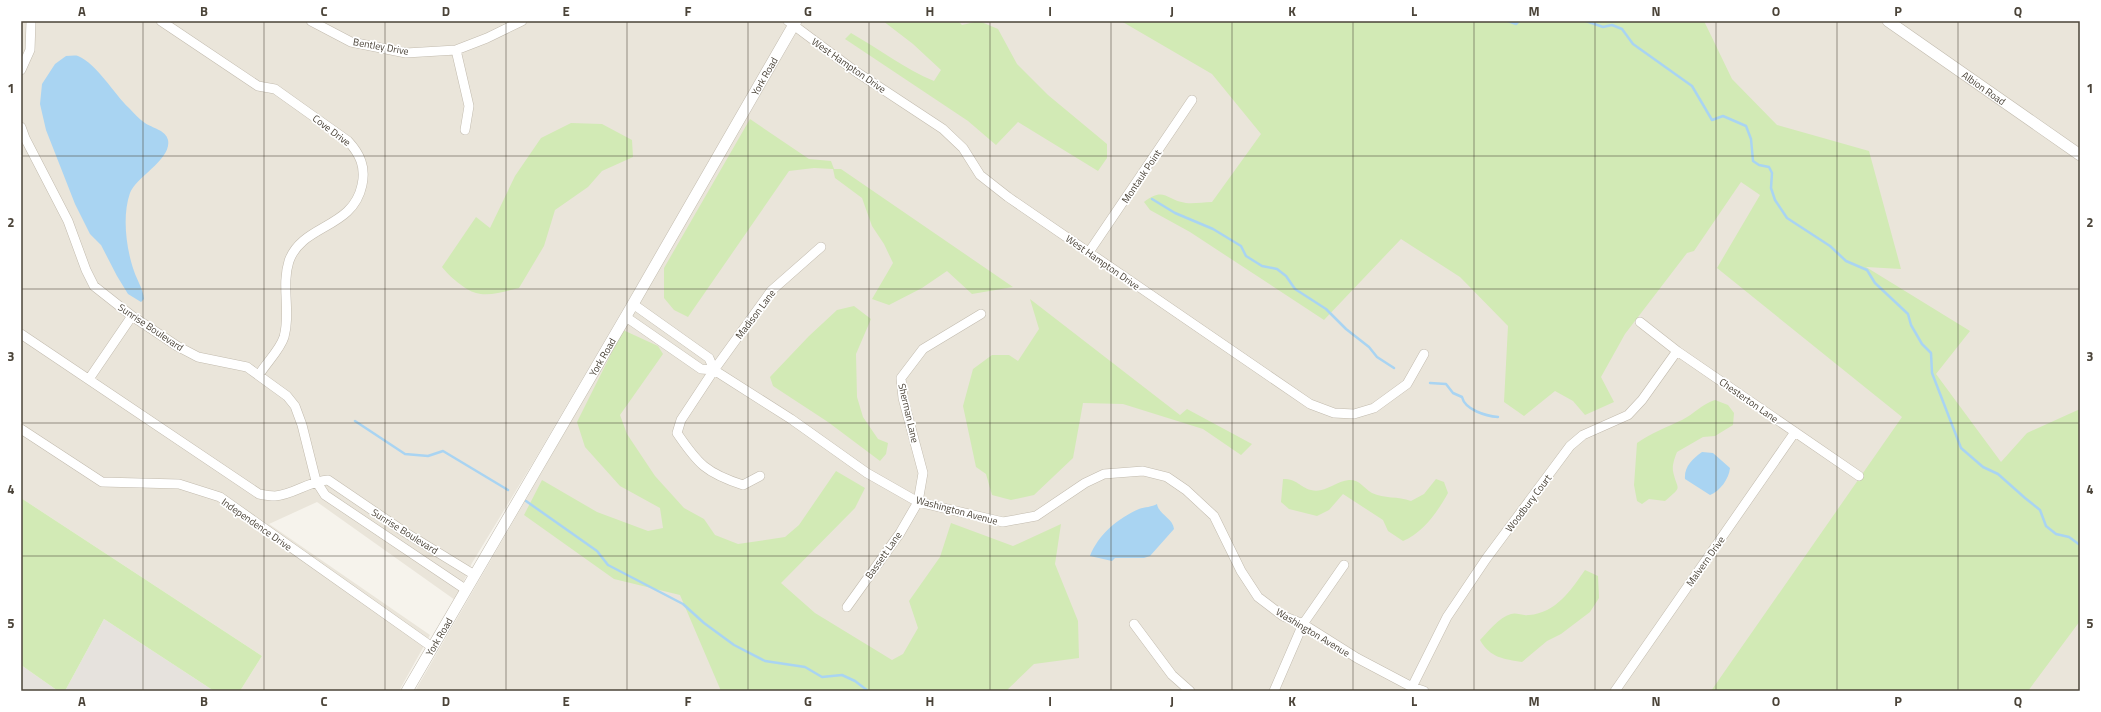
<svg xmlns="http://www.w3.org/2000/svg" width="2101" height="712" viewBox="0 0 2101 712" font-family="'Titillium Web',sans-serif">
  <rect width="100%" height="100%" fill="#f6f3ec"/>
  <!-- residential -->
  <path fill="#eae5da" d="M21,21H792L537,456L472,563L455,600L317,502L269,524L430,635L399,691H240L262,656L21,498Z
    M803,21H1880L2080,161V691H415Z
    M1897,21H2080V149Z"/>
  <!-- industrial -->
  <path fill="#e6e2dd" d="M104,619L214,691H65Z
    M21,665L58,691H21Z"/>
  <!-- green -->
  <path fill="#d2eab5" d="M883,21H958L962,25L979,21L998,29L1017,64L1048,95L1107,144V158L1098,171L1018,122L996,145L968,121L845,39L851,33C879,49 905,69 934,81L941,70L913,44Z
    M1121,21H1704L1732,79L1777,125L1869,151L1901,269L1866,267L1970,331L1936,374L2001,462L2027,433L2080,409V621L2028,691H1711L1902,417L1717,268L1760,195L1741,182L1694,251L1687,253L1625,334L1601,377L1614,402L1585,415L1573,401L1555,391L1524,416L1504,402L1508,326L1460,277L1401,239L1324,320L1190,232L1150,210L1144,202C1164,186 1166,200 1186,203C1194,204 1203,202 1212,202L1261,134L1212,74Z
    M750,119L809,159L831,161L834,169H841L1013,287L972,294L947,271L922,288L889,305L872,299L893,263L884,244L872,226L862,198L835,178L833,169L814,168L789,171L688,317L674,310L664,298V268Z
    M571,123L602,124L632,140L633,157L602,171L588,187L555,210L544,246L519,288C506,291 489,297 476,293C465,290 449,276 442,267L476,217L490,228L515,176L541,138Z
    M1030,299L1180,415L1187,409L1252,444L1241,455L1203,429L1123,404L1083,403L1073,458L1034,495L1011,500L992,495L986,474L976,467L963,406L973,369L992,355H1009L1018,361L1039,329Z
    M854,306L871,319L856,354L857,397L863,417L878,439L888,443L886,454L880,461L828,422L773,386L770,377L809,336L837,310Z
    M623,330L658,346L663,354L620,415L627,434L655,476L684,508L704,519L715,535L738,544L785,537L799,525L836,471L865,488L855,508L781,583L815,613L892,660L903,654L918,628L909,601L940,557L951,523L1013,546L1061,524L1055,564L1078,621L1079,658L1034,664L1006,691H721L680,595L614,579L524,515L542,480L597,512L648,531L663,528L660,508L620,486L585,447L577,422Z
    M1715,400L1728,405L1734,413L1733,425L1715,436L1703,437L1677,452C1675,457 1672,465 1673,471C1677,491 1684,485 1665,501L1649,499L1642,504L1637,501L1634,485L1637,443C1651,433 1667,427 1682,420C1694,414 1702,404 1715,400Z
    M1283,479C1298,479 1299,487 1311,490C1324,494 1336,481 1349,480C1361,480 1363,488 1372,493C1384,499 1398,496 1411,501L1424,494L1436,479L1444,482L1448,493C1438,511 1423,533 1403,541L1388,531L1383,520L1343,494L1329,510L1317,516L1289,509L1281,502Z
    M21,498L262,656L240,691H214L104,619L65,691H58L21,665Z
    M1585,570L1598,576L1599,598L1590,612L1561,634L1547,641L1522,662C1504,659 1490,658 1480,640C1488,632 1499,617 1511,614C1516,612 1523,616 1529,615C1556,613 1571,590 1585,570Z"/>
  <!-- water -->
  <path fill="#a9d4f2" d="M66,56C70,56 75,55 78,56C97,64 114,94 129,108C134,113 139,119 145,123C152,128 166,130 168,140C172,159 136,177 130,193C122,216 126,248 134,271C137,280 143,289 144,299L141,302L128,294L117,276L101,245L90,234L75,204L46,130L40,104L42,84L55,64Z
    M1702,452L1713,453L1730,468C1729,479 1720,491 1710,495L1685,479C1684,467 1692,459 1702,452Z
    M1157,504C1159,515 1173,518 1174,529L1150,556L1144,558H1115L1112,561L1090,556C1098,535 1118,518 1139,509C1145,507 1152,507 1157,504Z"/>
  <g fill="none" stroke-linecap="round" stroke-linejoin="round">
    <!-- stream -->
    <path stroke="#a9d4f2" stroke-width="2.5" d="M1508,21L1516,24L1519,21
      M1586,21L1603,27L1612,25L1622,29L1633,44L1692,86L1712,120L1723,116L1746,126L1751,139L1753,161L1759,165L1769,167L1772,173L1771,188L1775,200L1787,218L1830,246L1846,261L1867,270L1875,283L1908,314L1911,325L1922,344L1931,353L1932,373L1961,448L1983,467L1998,474L2025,498L2040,510L2046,526L2056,534L2069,537L2080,545
      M1152,199L1175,213L1213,229L1241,246L1246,256L1262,266L1277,269L1286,276L1295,289L1326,309L1346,329L1369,347L1377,357L1394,368
      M1430,383L1446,384L1453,393L1462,397C1465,410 1486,416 1498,417
      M355,421L405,454L428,456L443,451L508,490
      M526,501L597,551L608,565L683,604L704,623L734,645L765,661L805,667L822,677L842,675L855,681L868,691"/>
    <!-- minor casing -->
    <g stroke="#c2bbae" stroke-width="10">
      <path id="minor" d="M161,21L258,86L275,89L348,141C360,154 366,167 362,185C353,229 302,224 289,261C281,286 291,312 284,337C280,350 266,363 259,375
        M311,21L351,42L406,53L456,50L487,38L522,21
        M788,21L855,71L943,129L963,148L980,175L1008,197L1310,404L1334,413L1354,414L1374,408L1407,384L1424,354
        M456,50L469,106L465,130
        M21,70L30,50L31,21
        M21,127L25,138L68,221L86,270L94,286L132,316L177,346L198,357L247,367L287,396L295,406L302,425L316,481L325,495L465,589
        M1089,252L1192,100
        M633,304L709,358L714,370
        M626,317L701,369L714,370L791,419L867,473L918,502L1003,522L1036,516L1085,483L1104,474L1143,471L1167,477L1186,490L1214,516L1241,571L1258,597L1283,616L1303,624L1357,658L1412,687L1424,691
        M1640,322L1677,351L1859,476
        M21,334L259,494C264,495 270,496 275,496C293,495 309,481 328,480L406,533L473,574
        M89,379L132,316
        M21,429L102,482L179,484L220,497L432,647
        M760,476L743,485C706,473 698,464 677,433L681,420L714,370L771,291L821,247
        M847,607L900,533L918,502L923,473L903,398L901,378L923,349L981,314
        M1134,624L1172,675L1190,691
        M1412,687L1447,617L1486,559L1570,446L1583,435L1628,415L1642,400L1677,351
        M1274,691L1303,624L1344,565
        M1615,691L1795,432"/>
    </g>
    <!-- tertiary casing -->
    <g stroke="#c2bbae" stroke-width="12">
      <g id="tertiary">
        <path id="s1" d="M1888,21L2080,155"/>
        <path id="s2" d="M407,691L629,311L796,21"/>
      </g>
    </g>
    <!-- minor -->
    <use href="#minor" stroke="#fff" stroke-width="9"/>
    <!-- tertiary -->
    <use href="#tertiary" stroke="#fff" stroke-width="11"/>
  </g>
  <!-- grid -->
  <path fill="none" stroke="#4b4439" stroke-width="1" stroke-opacity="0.55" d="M143,21V691M264,21V691M385,21V691M506,21V691M627,21V691M748,21V691M869,21V691M990,21V691M1111,21V691M1232,21V691M1353,21V691M1474,21V691M1595,21V691M1716,21V691M1837,21V691M1958,21V691M21,156H2080M21,289H2080M21,423H2080M21,556H2080"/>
  <g text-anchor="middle" stroke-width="3.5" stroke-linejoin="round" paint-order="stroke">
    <!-- street labels -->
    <g font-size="10" fill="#4b4439" stroke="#fff">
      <text transform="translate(381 46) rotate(10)" y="4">Bentley Drive</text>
      <text transform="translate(849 65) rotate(35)" y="4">West Hampton Drive</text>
      <text dy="4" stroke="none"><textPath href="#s2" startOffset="711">York Road</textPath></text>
      <text dy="4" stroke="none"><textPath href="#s1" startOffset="117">Albion Road</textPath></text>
      <text transform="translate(332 130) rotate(37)" y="4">Cove Drive</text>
      <text transform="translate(1141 176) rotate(-56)" y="4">Montauk Point</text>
      <text transform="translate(1103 262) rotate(35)" y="4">West Hampton Drive</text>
      <text transform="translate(755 314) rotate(-53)" y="4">Madison Lane</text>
      <text transform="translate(151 327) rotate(34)" y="4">Sunrise Boulevard</text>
      <text dy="4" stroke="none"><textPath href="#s2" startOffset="387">York Road</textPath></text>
      <text transform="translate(1749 400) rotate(35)" y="4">Chesterton Lane</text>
      <text transform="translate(909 413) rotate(77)" y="4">Sherman Lane</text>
      <text transform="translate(1528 503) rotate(-53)" y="4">Woodbury Court</text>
      <text transform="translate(957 510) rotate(15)" y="4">Washington Avenue</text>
      <text transform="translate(257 524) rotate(35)" y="4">Independence Drive</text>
      <text transform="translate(405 531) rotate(32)" y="4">Sunrise Boulevard</text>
      <text transform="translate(883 555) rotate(-55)" y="4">Bassett Lane</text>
      <text transform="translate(1705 561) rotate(-55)" y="4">Malvern Drive</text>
      <text transform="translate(1313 632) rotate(31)" y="4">Washington Avenue</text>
      <text dy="4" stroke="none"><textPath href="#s2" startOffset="63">York Road</textPath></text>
    </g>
  </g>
  <!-- border -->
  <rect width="2101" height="712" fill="none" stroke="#ffffff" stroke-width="44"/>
  <rect x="22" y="22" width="2057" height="668" fill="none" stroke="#4b4439" stroke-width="1.5"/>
  <g font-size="13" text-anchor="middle" font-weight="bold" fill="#4b4439">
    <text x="82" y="16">A</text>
    <text x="204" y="16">B</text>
    <text x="324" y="16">C</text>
    <text x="446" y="16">D</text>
    <text x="566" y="16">E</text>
    <text x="688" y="16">F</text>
    <text x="808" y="16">G</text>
    <text x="930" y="16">H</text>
    <text x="1050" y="16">I</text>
    <text x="1172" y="16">J</text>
    <text x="1292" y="16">K</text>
    <text x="1414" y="16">L</text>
    <text x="1534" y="16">M</text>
    <text x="1656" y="16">N</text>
    <text x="1776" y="16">O</text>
    <text x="1898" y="16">P</text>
    <text x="2018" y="16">Q</text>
    <text x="11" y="93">1</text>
    <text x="2090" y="93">1</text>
    <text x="11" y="227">2</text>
    <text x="2090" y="227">2</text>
    <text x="11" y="361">3</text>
    <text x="2090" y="361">3</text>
    <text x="11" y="494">4</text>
    <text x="2090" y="494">4</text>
    <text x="11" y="628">5</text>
    <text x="2090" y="628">5</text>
    <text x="82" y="706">A</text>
    <text x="204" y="706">B</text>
    <text x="324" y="706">C</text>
    <text x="446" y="706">D</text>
    <text x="566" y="706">E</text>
    <text x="688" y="706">F</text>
    <text x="808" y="706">G</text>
    <text x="930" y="706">H</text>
    <text x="1050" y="706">I</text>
    <text x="1172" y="706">J</text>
    <text x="1292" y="706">K</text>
    <text x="1414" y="706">L</text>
    <text x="1534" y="706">M</text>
    <text x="1656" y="706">N</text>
    <text x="1776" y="706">O</text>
    <text x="1898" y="706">P</text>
    <text x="2018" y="706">Q</text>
  </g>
</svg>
